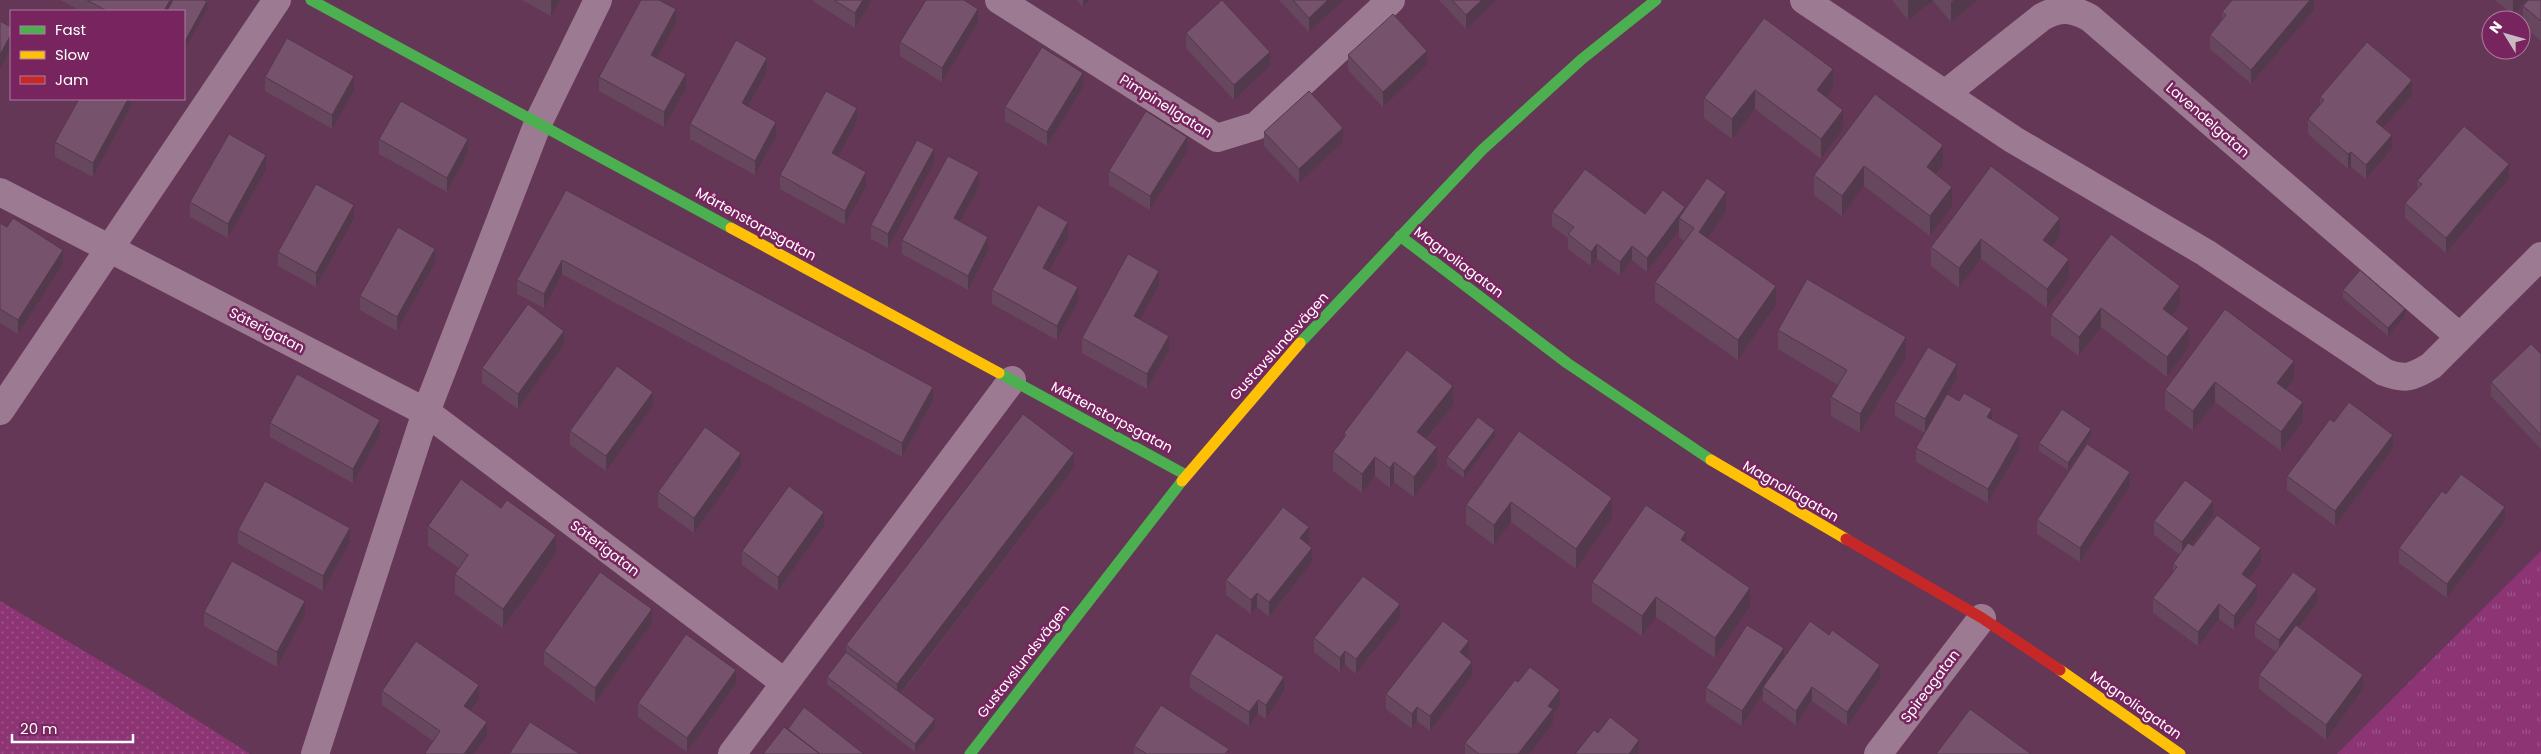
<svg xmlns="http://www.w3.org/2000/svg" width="2541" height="754" viewBox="0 0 2541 754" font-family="Poppins,sans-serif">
  <defs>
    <pattern id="grass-dots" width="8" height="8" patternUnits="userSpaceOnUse" patternTransform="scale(1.25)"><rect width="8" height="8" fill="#8d3574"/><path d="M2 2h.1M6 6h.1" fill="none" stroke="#9e5389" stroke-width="1.8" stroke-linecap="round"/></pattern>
    <pattern id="park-tufts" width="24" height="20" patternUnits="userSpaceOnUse" patternTransform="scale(1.25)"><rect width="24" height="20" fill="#8d3574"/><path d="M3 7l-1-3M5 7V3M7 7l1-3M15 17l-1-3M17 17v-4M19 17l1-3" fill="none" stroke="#9e5389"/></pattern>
  </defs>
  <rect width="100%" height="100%" fill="#653757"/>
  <!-- grass -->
  <path fill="url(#grass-dots)" d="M0,601L153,692L250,754H0Z"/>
  <!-- park -->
  <path fill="url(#park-tufts)" d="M2541,551V754H2337Z"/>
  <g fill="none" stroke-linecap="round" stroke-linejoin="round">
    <!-- street -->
    <path stroke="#9c7b92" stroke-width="28" d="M999,0L1217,138L1256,126L1391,0
      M1804,0L2014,140L2206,253L2384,372C2405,380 2411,378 2431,366L2541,256
      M1945,94L2042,17C2060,7 2072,8 2090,18L2460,337
      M0,192L426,412L785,683
      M0,411L277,0
      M315,754L426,412L538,123L598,0
      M732,754L1012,380
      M1878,754L1982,618"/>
    <!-- fast -->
    <path stroke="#4caf50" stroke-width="11" d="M311,0L731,228
      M1400,236L1567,363L1711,460
      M1300,343L1482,150L1582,59L1656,0
      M999,373L1186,475
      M970,754L1182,481"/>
    <!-- slow -->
    <path stroke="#ffc107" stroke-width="11" d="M731,228L999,373
      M1711,460L1846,539
      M1182,481L1300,343
      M2060,670L2180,754"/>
    <!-- jam -->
    <path stroke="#c62828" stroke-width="11" d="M1846,539L1982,618L2060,670"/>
  </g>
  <!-- wall -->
  <path fill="#66475d" d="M60,0H204L207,9L184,11H81Z
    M522,0H560L551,16Z
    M814,0H872L855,28L814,2Z
    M1077,0H1090L1083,7Z
    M1279,0H1344L1309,32Z
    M1439,0H1497L1466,29Z
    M1892,0H1978L1951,22L1933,1L1908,20Z
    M2314,0V10L2251,84L2210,49V35L2222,20V12Z
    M2495,0H2526L2513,15Z
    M2541,0V41L2523,25V6Z
    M1764,18L1833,88L1826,97L1843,129L1821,159L1755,109L1732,139L1704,118V98Z
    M978,23L942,82L900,56V42Z
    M676,24L657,58L686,89L664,127L599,91V77Z
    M1186,33L1270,66L1234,100L1186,48Z
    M1348,55L1427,65L1383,107L1348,70Z
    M767,72L748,106L776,136L755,175L690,139V124Z
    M265,77L354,91L332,129L265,91Z
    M1083,87L1047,146L1005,121V107Z
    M1875,94L1943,165L1936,175L1952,206L1930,236L1864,186L1842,216L1814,195V175Z
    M2412,95L2383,128L2392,149L2366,179L2351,167L2348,169L2308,134V119L2320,105V97Z
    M131,99V106L93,177L55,157V142Z
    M857,122L838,157L866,187L845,225L780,189V175Z
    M1264,132L1343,142L1299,183L1264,146Z
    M379,139L468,153L447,192L379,154Z
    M1187,152L1150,210L1109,185V171Z
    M934,164L888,248L871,239V225Z
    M1991,166L2060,237L2053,247L2069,279L2047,308L1981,259L1959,288L1931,266V247Z
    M266,170L228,238L190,217V202Z
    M2509,179L2446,253L2405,218V203L2417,189V181Z
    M979,187L960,222L988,252L968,290L902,254V240Z
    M566,190L933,401L902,457L562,274L544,308L517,294V280Z
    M1685,209L1726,212L1708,238L1776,305L1738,360L1655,302V282L1684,241L1679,237V230L1647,272L1632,260L1620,276L1597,259L1591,266L1568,249V238L1552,226V212L1645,214Z
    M354,219L316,287L278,266V252Z
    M0,223L63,264L18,334L0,323Z
    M2111,234L2180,305L2173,315L2189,347L2167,377L2101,327L2079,356L2051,335V315Z
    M1068,237L1049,271L1078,302L1057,340L992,304V290Z
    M435,263L397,331L360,310V296Z
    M1159,285L1140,320L1169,350L1147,389L1082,353V338Z
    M2343,290L2405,316L2388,336L2343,298Z
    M2225,309L2294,380L2287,390L2303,422L2281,451L2215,402L2193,431L2165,409V390Z
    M1778,330L1906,357L1860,433L1831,416V397L1838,385L1778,349Z
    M564,345L518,409L482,383V368Z
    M2541,354V449L2491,396V382Z
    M1957,378L1947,394L1992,420L2019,450L1988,503L1916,462V448L1925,433L1895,416V402Z
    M1453,405L1427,439L1437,466L1414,497L1394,482L1390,488L1375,476L1362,493L1333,471V452L1344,438V433Z
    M653,406L606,471L570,445V431Z
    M2334,422L2393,449L2335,526L2287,490V476Z
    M270,423L380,435L353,483L270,437Z
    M1519,431L1612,518L1576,569L1511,522L1494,545L1466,524V505Z
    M2091,436L2068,470L2039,451V443Z
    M1495,437L1464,478L1447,465V457Z
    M741,467L694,533L658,507V492Z
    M1074,468L901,694L935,727L915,752L827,684V677L846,652V645Z
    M2130,486L2080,562L2037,534V520Z
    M2446,494L2505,521L2447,598L2399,563V548Z
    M2213,516L2191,545L2193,546L2261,562L2248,579L2257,600L2234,630L2219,619L2198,646L2153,613V598L2173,572V564L2180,555L2154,535V521Z
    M428,526L556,554L503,628L455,594V574L459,568L428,546Z
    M824,526L778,591L742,565V551Z
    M238,530L350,542L323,591L238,544Z
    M1309,542L1307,544L1312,562L1269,617L1257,607L1251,614L1226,595V580Z
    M1686,544L1750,607L1715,658L1656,617L1642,636L1592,602V582Z
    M2317,603L2299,627L2363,689L2326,740L2259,689V675L2276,652L2255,637V623Z
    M204,612L305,615L277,667L204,626Z
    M1400,618L1356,674L1345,665L1340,672L1314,652V638Z
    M652,623L595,703L544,665V651Z
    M1469,656L1468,658L1472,676L1430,731L1417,721L1412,729L1386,709V694Z
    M1784,658L1880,679L1847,726L1812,701L1796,725L1763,701V694L1742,726L1706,702V688Z
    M1190,674L1284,691L1266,719L1258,714L1249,726L1190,688Z
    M1518,682L1560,705L1553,714V724L1529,754H1465V743Z
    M736,684L687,752L638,717V703Z
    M382,691L479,699L471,711L487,736L474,754H425L433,741L382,705Z
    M1134,746L1229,754H1134Z"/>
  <!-- shaded-wall -->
  <path fill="#53394c" d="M170,0H177L171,11H164Z
    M552,0H560L551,16V1Z
    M863,0H872L855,28V13Z
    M1083,0H1090L1083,7Z
    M1328,0H1344L1309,32V18Z
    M1482,0H1497L1466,29V15Z
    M1909,0H1933V1L1908,20V1Z
    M1954,0H1978L1951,22V2Z
    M2310,0H2314V10L2251,84V70Z
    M2513,0H2526L2513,15Z
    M207,1V9L184,51V43Z
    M676,9V24L651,69V55Z
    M978,9V23L942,82V68Z
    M11,34V48L0,69V55Z
    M1427,51V65L1383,107V92Z
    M1270,52V66L1234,100V85Z
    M767,58V72L742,117V103Z
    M1833,69V88L1817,110V90Z
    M1083,73V87L1047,146V132Z
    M686,74V89L664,127V112Z
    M354,76V91L332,129V115Z
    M2412,80V95L2376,136V122Z
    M1755,90V109L1732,139V119Z
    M128,99H131V106L93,177V163Z
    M857,108V122L832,168V153Z
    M1843,110V129L1821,159V139Z
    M776,122V136L755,175V161Z
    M1343,128V142L1299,183V169Z
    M2392,135V149L2366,179V165Z
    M1187,137V152L1150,210V196Z
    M468,139V153L447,192V178Z
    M1943,145V165L1927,187V167Z
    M934,149V164L888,248V234Z
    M2351,152V167L2348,169V154Z
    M266,155V170L228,238V224Z
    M2509,164V179L2446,253V238Z
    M1864,166V186L1842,216V196Z
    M866,172V187L845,225V211Z
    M979,172V187L954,233V218Z
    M1952,187V206L1930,236V216Z
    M1726,192V212L1699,251V232Z
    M354,205V219L316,287V273Z
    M1685,207V221L1679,218V230L1647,272V258Z
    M2060,218V237L2043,260V240Z
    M1068,222V237L1043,282V268Z
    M988,237V252L968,290V276Z
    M1981,239V259L1959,288V268Z
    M1597,244V259L1591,266V252Z
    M1632,246V260L1620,276V262Z
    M435,249V263L397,331V317Z
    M63,250V264L18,334V320Z
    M2069,259V279L2047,308V289Z
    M562,260V274L544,308V294Z
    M1159,271V285L1134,331V316Z
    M1776,286V305L1738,360V340Z
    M2180,286V305L2163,328V309Z
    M1078,287V302L1057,340V326Z
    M2101,308V327L2079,356V337Z
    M2405,309V316L2388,336V328Z
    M2189,328V347L2167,377V357Z
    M564,331V345L518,409V394Z
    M1169,336V350L1147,389V374Z
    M1906,337V357L1860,433V414Z
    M2294,361V380L2277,402V383Z
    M1957,364V378L1925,433V419Z
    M2215,382V402L2193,431V411Z
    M1453,386V405L1417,451V432Z
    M933,387V401L902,457V443Z
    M653,392V406L606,471V456Z
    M2303,402V422L2281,451V432Z
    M1992,409V423L1987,417Z
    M380,420V435L353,483V469Z
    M2091,429V436L2068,470V463Z
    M1495,430V437L1464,478V471Z
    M2019,435V450L1988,503V489Z
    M2393,435V449L2335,526V511Z
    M1437,447V466L1414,497V477Z
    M741,453V467L694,533V518Z
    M1074,453V468L897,698V684Z
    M1375,457V476L1362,493V474Z
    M1394,462V482L1390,488V468Z
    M2130,472V486L2080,562V548Z
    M1612,498V518L1576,569V549Z
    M2213,501V516L2182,557V542Z
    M1511,502V522L1494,545V525Z
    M2505,507V521L2447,598V584Z
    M824,512V526L778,591V577Z
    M1309,527V542L1300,552V538Z
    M350,528V542L323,591V576Z
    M1686,532V552L1681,540Z
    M556,535V554L503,628V609Z
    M1312,548V562L1269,617V602Z
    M2261,548V562L2242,588V574Z
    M2257,585V600L2234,630V616Z
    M1750,588V607L1715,658V638Z
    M2317,589V603L2279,654V640Z
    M1257,593V607L1251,614V600Z
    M1656,597V617L1642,636V616Z
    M305,601V615L277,667V652Z
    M1400,604V618L1356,674V659Z
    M2219,604V619L2198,646V632Z
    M652,609V623L595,703V688Z
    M1469,641V656L1460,666V652Z
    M1784,648V663L1763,687V694L1742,726V711Z
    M1345,651V665L1340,672V658Z
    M1472,662V676L1430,731V716Z
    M1880,665V679L1847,726V712Z
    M736,670V684L687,752V738Z
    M2363,675V689L2326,740V725Z
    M1284,677V691L1266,719V705Z
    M479,685V699L464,720V706Z
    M1812,687V701L1796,725V711Z
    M1560,690V705L1553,714V724L1529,754H1518L1548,706Z
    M1258,700V714L1249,726V712Z
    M1417,707V721L1412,729V714Z
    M935,719V727L915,752V744Z
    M487,722V736L474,754H464Z
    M1639,740V754H1629Z"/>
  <!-- building -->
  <path fill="#77526c" stroke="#53394c" d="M87,0H170L164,11H107Z
    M173,0H204L207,1L184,43V11H167Z
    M641,0H659L676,9L651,55L686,74L664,112L599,77Z
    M834,0H863L855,13Z
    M926,0H964L978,9L942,68L900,42Z
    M1222,0L1270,52L1234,85L1186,33Z
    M1293,0H1328L1309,18Z
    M1452,0H1482L1466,15Z
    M2232,0H2310L2251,70L2210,35L2226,15L2222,12Z
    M2528,0H2541V21L2523,6Z
    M1393,14L1427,51L1383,92L1348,55Z
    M1764,18L1833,69L1817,90L1843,110L1821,139L1755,90L1732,119L1704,98Z
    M0,21L11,27V34L0,55Z
    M287,38L354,76L332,115L265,77Z
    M736,40L767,58L742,103L776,122L755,161L690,124Z
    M2367,42L2412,80L2376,122L2392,135L2366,165L2351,152L2348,154L2308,119L2324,100L2320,97Z
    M1042,47L1083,73L1047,132L1005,107Z
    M826,91L857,108L832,153L866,172L845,211L780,175Z
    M1309,91L1343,128L1299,169L1264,132Z
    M1875,94L1943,145L1927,167L1952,187L1930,216L1864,166L1842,196L1814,175Z
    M79,99H128L93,163L55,142Z
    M401,101L468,139L447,178L379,139Z
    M1146,111L1187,137L1150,196L1109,171Z
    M2464,126L2509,164L2446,238L2405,203L2422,184L2417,181Z
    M229,134L266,155L228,224L190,202Z
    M917,140L934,149L888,234L871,225Z
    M948,156L979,172L954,218L988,237L968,276L902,240Z
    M1991,166L2060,218L2043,240L2069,259L2047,289L1981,239L1959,268L1931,247Z
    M1585,169L1645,214L1663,190L1685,207L1647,258L1632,246L1620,262L1597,244L1591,252L1568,234L1574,227L1552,212Z
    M1707,178L1726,192L1699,232L1776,286L1738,340L1655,282L1694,228L1679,218Z
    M316,184L354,205L316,273L278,252Z
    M566,190L933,387L902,443L562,260L544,294L517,280Z
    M1038,205L1068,222L1043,268L1078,287L1057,326L992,290Z
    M13,218L63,250L18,320L0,309V223L7,227Z
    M398,227L435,249L397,317L360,296Z
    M2111,234L2180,286L2163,309L2189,328L2167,357L2101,308L2079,337L2051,315Z
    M1128,254L1159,271L1134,316L1169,336L1147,374L1082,338Z
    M2360,270L2405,309L2388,328L2343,290Z
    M1807,279L1906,337L1860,414L1831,397L1847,370L1778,330Z
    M528,304L564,331L518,394L482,368Z
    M2225,309L2294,361L2277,383L2303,402L2281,432L2215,382L2193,411L2165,390Z
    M2531,344L2541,354V435L2491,382Z
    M1928,347L1957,364L1925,419L1895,402Z
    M1407,350L1453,386L1417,432L1437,447L1414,477L1394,462L1390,468L1375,457L1362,474L1333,452L1346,435L1344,433Z
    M617,366L653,392L606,456L570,431Z
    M297,374L380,420L353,469L270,423Z
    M1964,393L1992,409L1987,417L2019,435L1988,489L1916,448L1947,394L1959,401Z
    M2349,402L2393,435L2335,511L2287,476L2330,419L2334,422Z
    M2062,409L2091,429L2068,463L2039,443Z
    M1023,414L1074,453L897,684L846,645Z
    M1478,417L1495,430L1464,471L1447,457Z
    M705,427L741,453L694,518L658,492Z
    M1519,431L1612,498L1576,549L1511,502L1494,525L1466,505Z
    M2087,444L2130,472L2080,548L2037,520Z
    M2461,474L2505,507L2447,584L2399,548L2442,491L2446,494Z
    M461,479L501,508L507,500L556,535L503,609L455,574L468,555L428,526Z
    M2185,480L2213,501L2182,542L2154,521Z
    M265,481L350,528L323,576L238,530Z
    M789,486L824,512L778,577L742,551Z
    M1646,505L1686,532L1681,540L1750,588L1715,638L1656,597L1642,616L1592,582Z
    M1283,507L1309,527L1300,538L1312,548L1269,602L1257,593L1251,600L1226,580Z
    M2217,515L2261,548L2242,574L2257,585L2234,616L2219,604L2198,632L2153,598L2177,567L2173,564L2188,543L2193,546Z
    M232,561L305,601L277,652L204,612Z
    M600,572L652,609L595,688L544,651Z
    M2293,572L2317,589L2279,640L2255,623Z
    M1363,576L1400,604L1356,659L1345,651L1340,658L1314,638Z
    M1443,621L1469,641L1460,652L1472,662L1430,716L1417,707L1412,714L1386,694Z
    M1810,621L1829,635L1832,630L1880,665L1847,712L1812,687L1796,711L1763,687Z
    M1747,625L1784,648L1742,711L1706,688Z
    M2296,625L2363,675L2326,725L2259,675Z
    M1216,633L1284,677L1266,705L1258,700L1249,712L1190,674Z
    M686,634L736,670L687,738L638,703Z
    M416,641L479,685L464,706L487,722L464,754H426L425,753L440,731L382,691Z
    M846,652L935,719L915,744L827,677Z
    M1530,667L1560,690L1548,706L1553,709L1518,754H1479L1465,743L1515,680L1518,682Z
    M1161,705L1229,749L1225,754H1147L1134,746Z
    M804,707L864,754H820L788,729Z
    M1970,709L2031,754H1936Z
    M1610,717L1639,740L1629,754H1575L1594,730L1598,733Z
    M530,722L580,754H509Z
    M784,727L820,754H763Z"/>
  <g text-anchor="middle" stroke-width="5" stroke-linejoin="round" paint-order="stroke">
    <!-- street labels -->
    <g font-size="14" fill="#fff" stroke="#78245f">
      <text transform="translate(1166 106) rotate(32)" y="5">Pimpinellgatan</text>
      <text transform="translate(2208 120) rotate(41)" y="5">Lavendelgatan</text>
      <text transform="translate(756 224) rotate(29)" y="5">Mårtenstorpsgatan</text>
      <text transform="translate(1459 262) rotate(37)" y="5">Magnoliagatan</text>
      <text transform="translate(267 330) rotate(27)" y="5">Säterigatan</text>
      <text transform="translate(1279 346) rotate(-48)" y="5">Gustavslundsvägen</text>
      <text transform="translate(1112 417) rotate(28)" y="5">Mårtenstorpsgatan</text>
      <text transform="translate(1791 491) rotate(30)" y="5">Magnoliagatan</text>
      <text transform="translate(605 548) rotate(37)" y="5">Säterigatan</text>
      <text transform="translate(1023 661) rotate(-52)" y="5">Gustavslundsvägen</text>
      <text transform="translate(1930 686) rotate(-53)" y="5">Spireagatan</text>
      <text transform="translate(2136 705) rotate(35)" y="5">Magnoliagatan</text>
    </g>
  </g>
  <!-- legend -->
  <rect x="10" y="10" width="175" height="90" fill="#78245f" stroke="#ae7c9f"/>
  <rect x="20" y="26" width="25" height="8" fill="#4caf50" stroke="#ae7c9f"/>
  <text x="55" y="35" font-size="15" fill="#ffffff">Fast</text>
  <rect x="20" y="51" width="25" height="8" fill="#ffc107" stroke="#ae7c9f"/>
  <text x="55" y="60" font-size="15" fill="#ffffff">Slow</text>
  <rect x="20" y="76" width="25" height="8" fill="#c62828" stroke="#ae7c9f"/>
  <text x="55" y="85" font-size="15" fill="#ffffff">Jam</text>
  <!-- north arrow -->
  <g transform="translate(2506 35) rotate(307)"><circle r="24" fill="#78245f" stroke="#ae7c9f"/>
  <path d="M0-4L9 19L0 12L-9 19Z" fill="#c9b9c4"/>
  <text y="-8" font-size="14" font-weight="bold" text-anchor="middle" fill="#ffffff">N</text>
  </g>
  <!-- scale -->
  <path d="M12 734v8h121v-8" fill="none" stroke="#ffffff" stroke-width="2.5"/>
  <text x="20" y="734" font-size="15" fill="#ffffff" stroke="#78245f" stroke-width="4" paint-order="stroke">20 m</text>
</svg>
